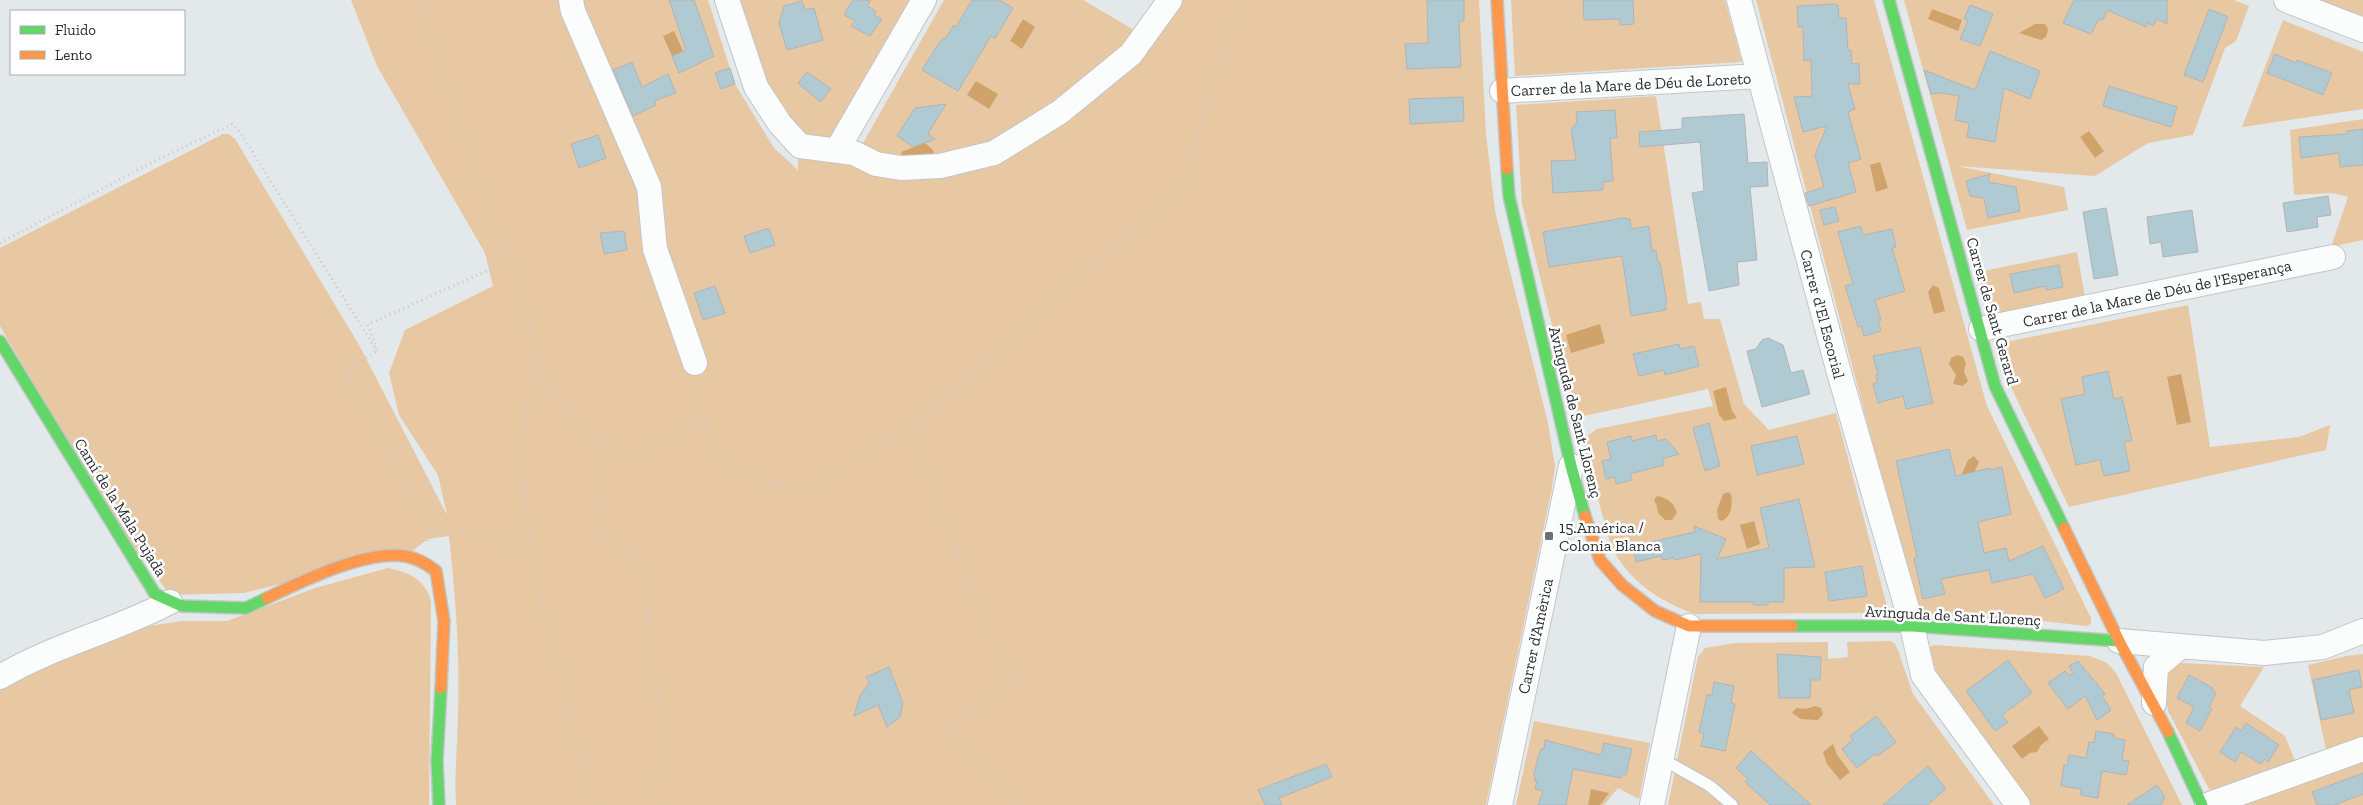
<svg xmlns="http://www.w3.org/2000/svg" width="2363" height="805" viewBox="0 0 2363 805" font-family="'Zilla Slab',serif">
  <rect width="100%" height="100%" fill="#e3e8ea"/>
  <!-- green -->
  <path fill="#e8c8a2" d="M351,0H708L735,84L774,148L798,170V150L862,147L863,143L944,0H1083L1134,30L1155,0H1479L1486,133L1495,211L1548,423L1555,466L1552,488L1486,805H456C454,773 458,741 458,709C460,651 455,594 449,536L428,539L412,551L244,593L170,595L120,528L0,326V248L223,134H229L235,139L358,343L447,515L438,475L399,415L389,373L405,330L493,286L485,253L377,66Z
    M739,0H908L910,1L834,135L822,142L806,140L783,112L765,79Z
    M1511,0H1725L1742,62L1515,76Z
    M1756,0H1874L1987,406L2091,618V624L2086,626L2035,620L1930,615L1922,612L1915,605Z
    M1904,0H2234L2249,6L2236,41L2225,48L2193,135L2148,143L2095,176L1956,166L2064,187L2068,210L1967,230Z
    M2312,0H2363V20Z
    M2283,20L2363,52V109L2242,127Z
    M1656,96L1688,304L1701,302L1704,319H1720L1744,404L1769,430L1836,413L1887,606L1886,612L1882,613L1695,614C1658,601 1629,581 1611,546L1584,449L1587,436L1597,429L1713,406L1708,389L1575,418L1522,204L1516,105Z
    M2363,119V240L2331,247L2348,197L2333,193L2294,195L2290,130Z
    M2077,252L2085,296L2004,312C1984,311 1983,288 1978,272Z
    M2188,305L2210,447L2299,437L2330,425L2326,450L2069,507L2010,385L1999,348L2006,342Z
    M388,568C409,572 424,579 431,600L429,805H0V685L143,627L181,621H227L315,588Z
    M1890,641L1894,643L1898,650L1913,694L1994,805H1668L1698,657L1705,648L1735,643L1828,642V659L1848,657L1847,642Z
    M1934,645L2090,656L2107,663L2116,673L2182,805H2031L1940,682L1929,651L1930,647Z
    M2363,654V736L2326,750L2308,665L2347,656Z
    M2182,663L2264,667L2240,706L2285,736L2295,761L2214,790L2209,789L2168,711L2161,676L2172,665Z
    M1534,721L1650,743L1639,799L1618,788L1604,805H1516Z
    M2363,761V805H2242Z"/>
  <!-- water -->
  <path fill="#d0a36b" d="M1932,9L1962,20L1958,31L1928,19Z
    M1023,19L1035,27L1022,49L1010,41Z
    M2035,24H2045L2048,29L2046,37L2041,40L2019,33Z
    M674,31L683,51L672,56L663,36Z
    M976,81L998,94L989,109L967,95Z
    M2089,131L2104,151L2095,158L2080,137Z
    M925,143L933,150L934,156L903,158L901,152Z
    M1880,162L1888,188L1876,192L1870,165Z
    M1933,285L1939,288L1945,311L1934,314L1928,292Z
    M1600,324L1605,343L1571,353L1566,335Z
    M1957,355L1963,357L1966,363L1964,372L1968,381L1963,386L1953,384L1956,375L1949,364L1951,358Z
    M2181,374L2191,422L2177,425L2167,377Z
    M1726,387L1732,411L1737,418L1724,421L1719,415L1713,391Z
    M1974,456L1979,462L1970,481L1960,478L1968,460Z
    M1728,492L1731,494C1733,504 1732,516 1722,521L1718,519L1717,510L1723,494Z
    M1657,496C1667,498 1674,502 1677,513L1672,520H1665L1658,513L1657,506L1654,500Z
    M1754,521L1760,544L1747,549L1740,525Z
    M1815,706L1821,708L1823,714L1818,720L1801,719L1792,713L1796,708L1806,709Z
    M2039,726L2049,739L2041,745L2037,752L2030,753L2022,759L2012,746Z
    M1833,744L1837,755L1850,772L1840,780L1827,764L1823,752Z
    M1591,789L1609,793L1600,805H1588Z"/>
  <!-- building -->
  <path fill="#b0cad3" stroke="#b0b4b6" d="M669,0H694L714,56L679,73L672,56L686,50Z
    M853,0H871L867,6L876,11L874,15L882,19L870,36L851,26L855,21L844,15Z
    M972,0H999L1013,8L995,39L991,36L958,91L922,70L937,46L943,38L945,39L954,25L956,27Z
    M1427,0H1464V21H1459L1461,67L1407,69L1405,44L1428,43Z
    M1583,0H1633L1634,24L1620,25L1619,19L1584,20Z
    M2074,0H2167V24L2157,19L2153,26L2147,23L2146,27L2107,10L2103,20L2099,19L2091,34L2063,23Z
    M802,1L805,10L814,8L823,40L787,50L779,23L784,6Z
    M1833,4L1838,5L1839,18H1846L1848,50H1851L1852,64L1859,63L1860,84H1848L1855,109L1848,112L1861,159L1848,163L1856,192L1809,206L1805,193L1824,187L1815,155L1827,126L1803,132L1794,97L1812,96L1811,60L1804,61L1803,27H1798L1797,6Z
    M1970,5L1993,14L1980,46L1960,39L1968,21L1964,19Z
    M2209,9L2228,17L2203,82L2184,75Z
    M1990,51L2040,71L2030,99L2004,88L1995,142L1967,137L1969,123L1955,120L1959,96L1941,93L1931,94L1924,70L1975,90Z
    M2275,54L2296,63L2297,60L2332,73L2323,95L2267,73Z
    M632,62L642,87L668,74L676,93L654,101L656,105L633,116L613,70Z
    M730,68L735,84L721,89L715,73Z
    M807,72L831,89L820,102L798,83Z
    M2109,86L2177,107L2171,127L2103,106Z
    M1463,97L1464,121L1410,124L1409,99Z
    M946,104L928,134L935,139L913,147L897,136L915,108Z
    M1615,110L1617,138H1610L1613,181L1603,182V190L1553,193L1551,161L1576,160L1571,129L1577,122L1576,112Z
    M1744,114L1748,163L1767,162L1768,186L1750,187L1757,260L1737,262L1739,285L1709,291L1692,193L1704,191L1700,142L1640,147L1639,132L1682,129V118Z
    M2363,129V165L2340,167L2339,153L2301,158L2299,137L2347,134V131Z
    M598,135L606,158L579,168L571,144Z
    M1990,174L1988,182L2016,187L2020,211L1988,218L1984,198L1970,196L1966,181Z
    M2328,196L2331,215L2317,217L2318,227L2287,232L2283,203Z
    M1835,207L1839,221L1824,225L1820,210Z
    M2106,208L2118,275L2094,279L2083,212Z
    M2192,210L2198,252L2163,257L2161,242L2150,244L2147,217Z
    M1623,218L1630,219L1631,229L1649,226L1652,251L1656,250L1658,262H1660L1667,303L1665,304L1666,310L1631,316L1622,256L1549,267L1543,232Z
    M1861,226L1863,235L1892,229L1896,247L1892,248L1905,291L1875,300L1881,320L1878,321L1881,331L1864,336L1861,326L1858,327L1845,286L1853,284L1838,232Z
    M769,228L775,245L750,253L744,236Z
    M624,231L627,250L604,254L600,233Z
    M2059,265L2063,287L2046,290L2045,286L2014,293L2010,274Z
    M715,286L725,313L703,320L694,293Z
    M1768,338L1783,345L1791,373L1803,370L1810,394L1762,407L1747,351L1756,349L1762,340Z
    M1679,344L1680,349L1694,346L1699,366L1665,375L1664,370L1639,376L1633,354Z
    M1920,347L1933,403L1906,409L1903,396L1878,403L1873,384L1877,383L1876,375H1878L1873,356Z
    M2108,371L2114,399L2122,397L2132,441L2124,442L2130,471L2104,476L2100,460L2076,465L2061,399L2085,394L2082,377Z
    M1709,423L1720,466L1705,471L1693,428Z
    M1656,435L1657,441L1666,439L1679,454L1662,459L1664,465L1630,474L1632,480L1616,484L1614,477L1606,479L1602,461L1611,459L1607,442L1631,436L1632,441Z
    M1797,436L1804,464L1757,475L1751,446Z
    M1949,449L1956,476L1990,468V470L2002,467L2011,514L1978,522L1984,553L2006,548L2009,561L2043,546L2064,589L2045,598L2033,574L1992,583L1989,570L1941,579L1945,594L1923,599L1914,558L1917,557L1896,461Z
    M1799,499L1815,567L1784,568V602H1768V605H1753V602H1700L1701,554L1675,560L1674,558L1662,560L1661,556L1636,562L1633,546L1695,532L1694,526L1726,539L1717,559L1769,548L1760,508Z
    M1862,566L1867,596L1829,601L1825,572Z
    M1777,654L1821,657L1820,680H1811L1810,698H1779Z
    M2008,660L2032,693L2002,715L2008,722L1995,731L1966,691Z
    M2078,661L2105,694L2102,696L2111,710L2097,720L2085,696L2068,709L2048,683L2065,671L2069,676L2073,673L2069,666Z
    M889,667L903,703L900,717L887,727L878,705L854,716L860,696L869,683L866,677Z
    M2359,670L2362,687L2349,690L2354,713L2321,720L2313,680Z
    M2189,675L2213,688L2212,690L2216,693L2209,707L2212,709L2200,731L2186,723L2194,707L2177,698Z
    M1714,682L1734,686L1731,703L1735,704L1725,751L1701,746L1704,734L1699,732L1707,695H1712Z
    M1876,716L1896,742L1878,756L1875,754L1857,768L1842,749L1853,740L1850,736Z
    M2246,723L2279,745L2268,762L2264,759L2261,764L2241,752L2235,762L2220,752L2236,727L2241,731Z
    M2096,731L2114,734V738L2125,740L2122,760L2129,761L2126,775L2102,771L2098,798L2081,795V789L2061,786L2064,765H2067L2069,755L2086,758L2089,742L2094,743Z
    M1545,740L1601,755L1604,743L1632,749L1626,775L1622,774L1621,778L1573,769L1566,805H1538L1543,791L1535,789L1537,781H1535L1534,774L1539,754L1541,749H1544Z
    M1751,751L1811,805H1770L1745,782L1748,779L1736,768Z
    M1326,764L1332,777L1279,798L1282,805H1265L1258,790Z
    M1928,766L1946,789L1927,805H1883Z
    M2363,773V794L2334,805H2317L2312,792Z
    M2157,785L2165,797L2161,805H2127Z"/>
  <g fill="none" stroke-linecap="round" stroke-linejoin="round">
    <!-- lane casing -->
    <g stroke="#c2c6c7" stroke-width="14">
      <path id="lane" d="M1662,759L1710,786L1732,805"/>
    </g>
    <!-- street casing -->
    <g stroke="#c2c6c7" stroke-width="26">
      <path id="street" d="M571,0L573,11L649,187L655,249L695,363
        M727,0L756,87L780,124L800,146L854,153L876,164L901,168L940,166L994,153L1060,112L1131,54L1170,0
        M1739,0L1838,369L1912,626L1923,675L2018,805
        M2286,0L2363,30
        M1502,91L1759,76
        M837,150L924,0
        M1981,329L2333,257
        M2119,641L2264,653L2323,647L2363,631
        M0,677C54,645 115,631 170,602
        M2154,703L2156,667L2180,647
        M1500,805L1571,466
        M1652,805L1689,626
        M2207,805L2363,749"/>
    </g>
    <!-- fast casing -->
    <g stroke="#c2c6c7" stroke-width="14">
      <path id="fast" d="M1889,0L1995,386L2064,528
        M1507,169L1509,196L1571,466L1585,516
        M0,341L155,594L182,606L246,608L267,598
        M1792,626H1912L2119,641
        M2168,732L2202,805
        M439,805L437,761L441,688"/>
    </g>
    <!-- slow casing -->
    <g stroke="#c2c6c7" stroke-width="14">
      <path id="slow" d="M1497,0L1507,169
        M1585,516L1600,560L1622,585L1655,611L1689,626H1792
        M2064,528L2119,641L2168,732
        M267,598C302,581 366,550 405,556C417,558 427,564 436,571L444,621L441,688"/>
    </g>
    <!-- path -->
    <path stroke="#c7c8ca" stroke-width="3" stroke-dasharray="1 4" stroke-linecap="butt" d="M419,0L491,221L523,281L534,362L579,428L634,455L674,441L704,416
      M0,243L149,164L232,124L240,132L377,351
      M698,383L704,416L715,450L727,468L766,483L815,486L926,415L1184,184L1223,50L1244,0
      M926,415L924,466L988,633L1020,677L955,724L954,745L1021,805
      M594,436L602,543L630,547L646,583L649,642L664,739L652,795L656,805
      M430,530L345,371L377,351L368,324L512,260
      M529,539L545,619L567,683L565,703L574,730L582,768L593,805
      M428,541L430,530L481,538L517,550L529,539L525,484V420L534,362"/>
    <!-- lane -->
    <use href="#lane" stroke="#fbfcfc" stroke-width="11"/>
    <!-- street -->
    <use href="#street" stroke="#fbfcfc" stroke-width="24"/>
    <!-- fast -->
    <use href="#fast" stroke="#63d668" stroke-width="11"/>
    <!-- slow -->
    <use href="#slow" stroke="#ff974d" stroke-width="11"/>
  </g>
  <!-- markers -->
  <rect fill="#6b7072" stroke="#fff" stroke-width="2" x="1544" y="531" width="10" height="10" rx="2.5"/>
  <g text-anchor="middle" stroke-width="5" stroke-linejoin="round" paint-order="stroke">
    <!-- street labels -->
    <g font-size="16" fill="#2b2f31" stroke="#fff">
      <text transform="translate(1631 84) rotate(-3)" y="6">Carrer de la Mare de Déu de Loreto</text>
      <text transform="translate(2157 293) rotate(-12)" y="6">Carrer de la Mare de Déu de l'Esperança</text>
      <text transform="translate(1993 311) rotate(74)" y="6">Carrer de Sant Gerard</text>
      <text transform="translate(1823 314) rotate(75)" y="6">Carrer d'El Escorial</text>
      <text transform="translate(1576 412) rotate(76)" y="6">Avinguda de Sant Llorenç</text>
      <text transform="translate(121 507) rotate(58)" y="6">Camí de la Mala Pujada</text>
      <text transform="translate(1953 615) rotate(3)" y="6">Avinguda de Sant Llorenç</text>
      <text transform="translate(1535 636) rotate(-78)" y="6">Carrer d'Amèrica</text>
    </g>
    <!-- poi labels -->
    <g font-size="16" fill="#2b2f31" stroke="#fff" text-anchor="start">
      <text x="1559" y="533">15.América /<tspan x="1559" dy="18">Colonia Blanca</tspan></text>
    </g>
  </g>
  <!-- legend -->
  <rect x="10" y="10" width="175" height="65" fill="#ffffff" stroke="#aaacad"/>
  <rect x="20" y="26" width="25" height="8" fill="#63d668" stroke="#aaacad"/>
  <text x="55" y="35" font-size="15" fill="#2b2f31">Fluido</text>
  <rect x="20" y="51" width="25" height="8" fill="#ff974d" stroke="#aaacad"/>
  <text x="55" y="60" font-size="15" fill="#2b2f31">Lento</text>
</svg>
